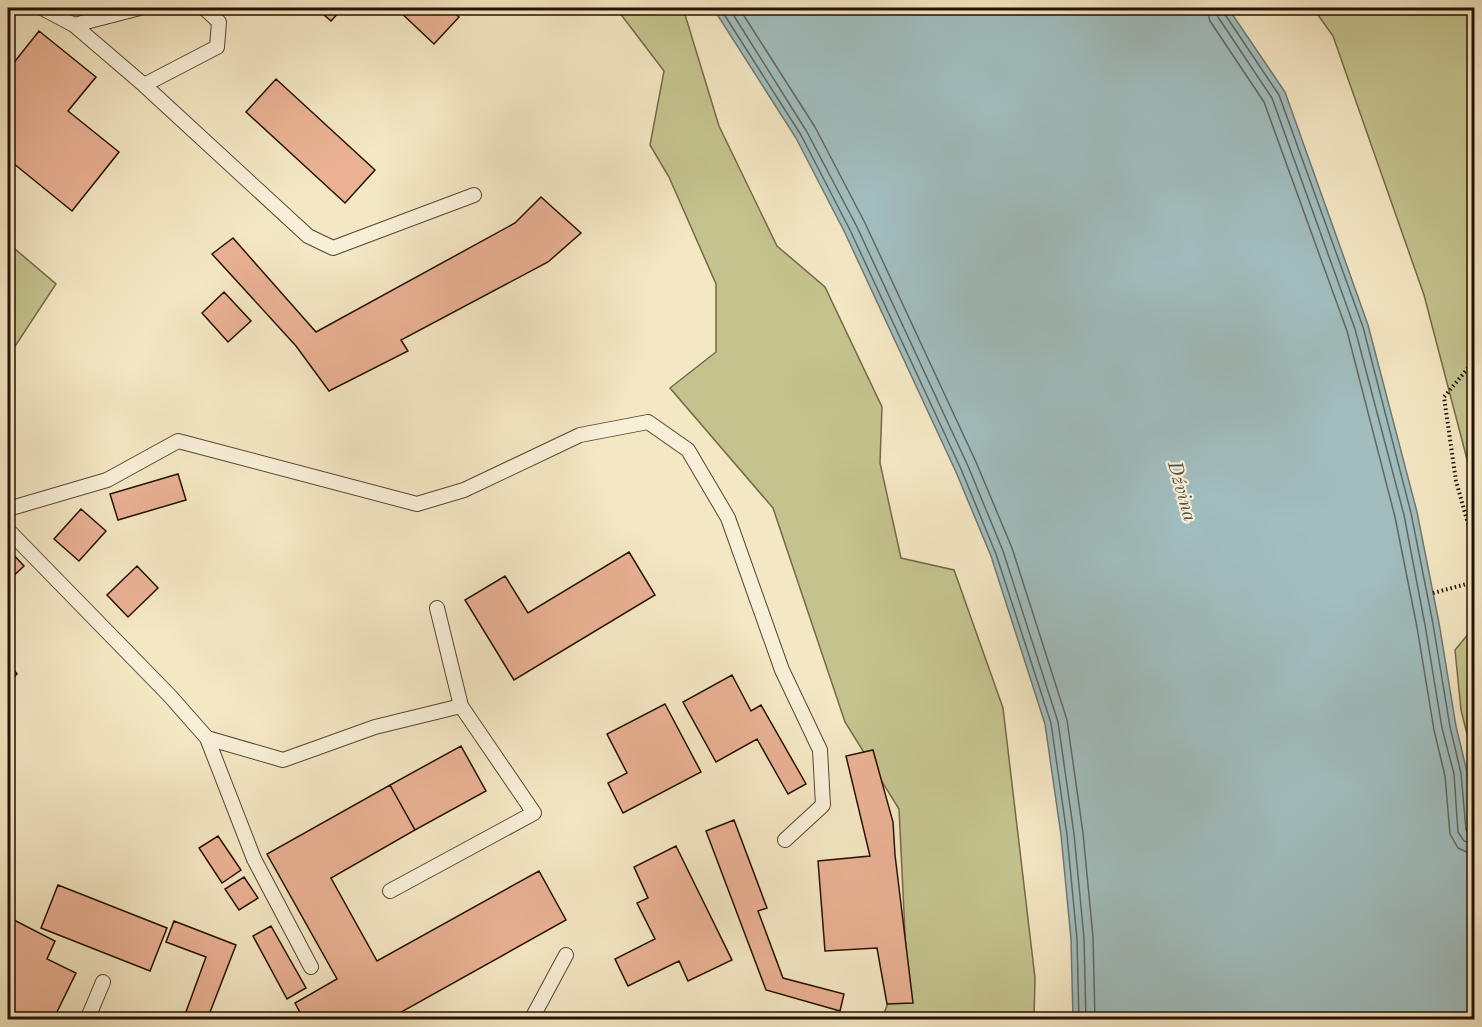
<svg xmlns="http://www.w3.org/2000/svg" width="1482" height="1027" viewBox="0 0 1482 1027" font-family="'Old Standard TT',serif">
  <rect width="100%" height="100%" fill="#f4e7c3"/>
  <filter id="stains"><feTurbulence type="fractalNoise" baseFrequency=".00333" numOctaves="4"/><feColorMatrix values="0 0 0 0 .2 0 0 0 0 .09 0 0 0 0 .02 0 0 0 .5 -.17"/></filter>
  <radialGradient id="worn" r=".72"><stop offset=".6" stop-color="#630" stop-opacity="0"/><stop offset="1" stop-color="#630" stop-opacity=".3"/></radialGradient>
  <!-- green -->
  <path fill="#c4c38e" stroke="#746a47" stroke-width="1.5" d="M616,8H683L719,126L777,246L825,287L882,407L880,463L901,558L954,570L1003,708L1035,978L1034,1019H882L906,954L899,809L845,722L773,508L670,388L716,352V284L669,177L650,145L664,71Z
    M1313,8H1474V486L1424,295L1333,36Z
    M8,243L56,284L8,357Z
    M1474,627V762L1461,710L1455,650Z"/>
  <!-- water -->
  <path fill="#a1bdbe" stroke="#6f7872" stroke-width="1.5" d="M713,8H1228L1285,92L1368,325L1417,512L1439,623L1456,726L1467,772L1474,871V1019H1073L1071,939L1061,835L1045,724L991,556L956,472L845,233L796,138Z"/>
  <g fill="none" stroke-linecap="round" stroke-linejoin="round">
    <!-- shore -->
    <path stroke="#62675f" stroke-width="1.5" d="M720,8L801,135L850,230L961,469L996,554L1051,723L1067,835L1077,939L1079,1020
      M729,8L807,132L857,227L968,466L1003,551L1058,722L1074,834L1084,938L1086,1020
      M739,8L815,127L865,223L976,462L1012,548L1067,720L1083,833L1093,937L1095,1020
      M1206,8L1210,21L1264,102L1347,331L1395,517L1417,627L1434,730L1445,776L1450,834L1458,848L1467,852L1474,853
      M1215,8L1218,17L1272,98L1355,329L1404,515L1425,625L1442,728L1454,774L1458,832L1464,841L1474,844
      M1223,8L1224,13L1279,95L1363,327L1411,513L1433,624L1450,727L1461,773L1466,830L1469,835L1474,836"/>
  </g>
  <!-- building -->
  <path fill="#eab194" stroke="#241100" stroke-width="1.5" d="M316,8H343L331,21Z
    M396,8H449L459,17L434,44Z
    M39,31L96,77L68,111L119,152L72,211L8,159V70Z
    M276,79L375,170L345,203L246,112Z
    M541,197L581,233L548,262L401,340L408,351L329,391L296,346L212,254L233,238L316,332L515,223Z
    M224,292L251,321L228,342L202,313Z
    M178,474L186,500L118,520L110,494Z
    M81,509L106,531L79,561L54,539Z
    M8,549L24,566L8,581Z
    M629,552L655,595L514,680L465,600L505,576L528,613Z
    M137,566L158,588L128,617L107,595Z
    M8,662L17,674L8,683Z
    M732,675L751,711L761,705L806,784L788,794L757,739L716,762L683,702Z
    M665,704L701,772L623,813L608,783L627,773L607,734Z
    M461,746L486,791L415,830L390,785Z
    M873,750L893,822L895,855L913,1003L887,1004L877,948L825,951L818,861L870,856L846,756Z
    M390,785L415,830L331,878L377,961L539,871L566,920L387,1020H304L295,1003L337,979L267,854Z
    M734,820L767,908L758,911L783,978L844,994L840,1011L766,990L706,831Z
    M218,836L241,870L222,883L199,848Z
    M676,846L732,960L688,981L679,961L628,986L615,959L655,939L637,903L648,898L634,867Z
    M244,877L258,898L239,910L225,889Z
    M58,885L167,928L150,971L41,928Z
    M12,919L55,941L47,959L76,973L53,1020H8V929Z
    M174,921L236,945L207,1020H183L206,957L166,942Z
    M271,926L306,988L287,999L253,936Z"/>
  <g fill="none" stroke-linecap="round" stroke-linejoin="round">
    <!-- service casing -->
    <g stroke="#584631" stroke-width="16">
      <path id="service" d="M42,8L74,25L144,85L308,236L333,248L474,195
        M74,25L140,8
        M144,85L217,47L219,22L204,8
        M8,509L107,480L178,441L417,504L464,490L580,435L648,422L688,450L728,518L782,670L820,750L823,805L785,840
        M8,530L170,696L207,738L283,760L375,727L461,706L534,813L390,891
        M437,608L461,706
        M207,738L254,859L311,967
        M87,1020L103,982
        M531,1020L566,955"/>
    </g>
    <!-- path -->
    <path stroke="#241100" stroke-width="4" stroke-dasharray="1.5 3" stroke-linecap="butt" d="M1474,361L1444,397L1456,481L1474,545
      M1433,593L1474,582"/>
    <!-- service -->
    <use href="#service" stroke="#f8efd8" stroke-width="14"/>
  </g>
  <g text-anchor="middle" stroke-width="4.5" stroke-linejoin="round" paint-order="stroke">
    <!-- water labels -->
    <g font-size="20" font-style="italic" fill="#504d42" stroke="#f8efd8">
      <text transform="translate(1183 491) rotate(74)" y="7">Dźvina</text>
    </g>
  </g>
  <!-- margin -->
  <rect width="1482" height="1027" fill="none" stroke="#f4e7c3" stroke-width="30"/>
  <rect x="9" y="9" width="1464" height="1009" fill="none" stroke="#241100" stroke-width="3"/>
  <rect x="15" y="15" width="1452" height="997" fill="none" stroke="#241100" stroke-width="1.5"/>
  <rect width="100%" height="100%" filter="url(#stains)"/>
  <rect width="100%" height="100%" fill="url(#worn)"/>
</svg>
